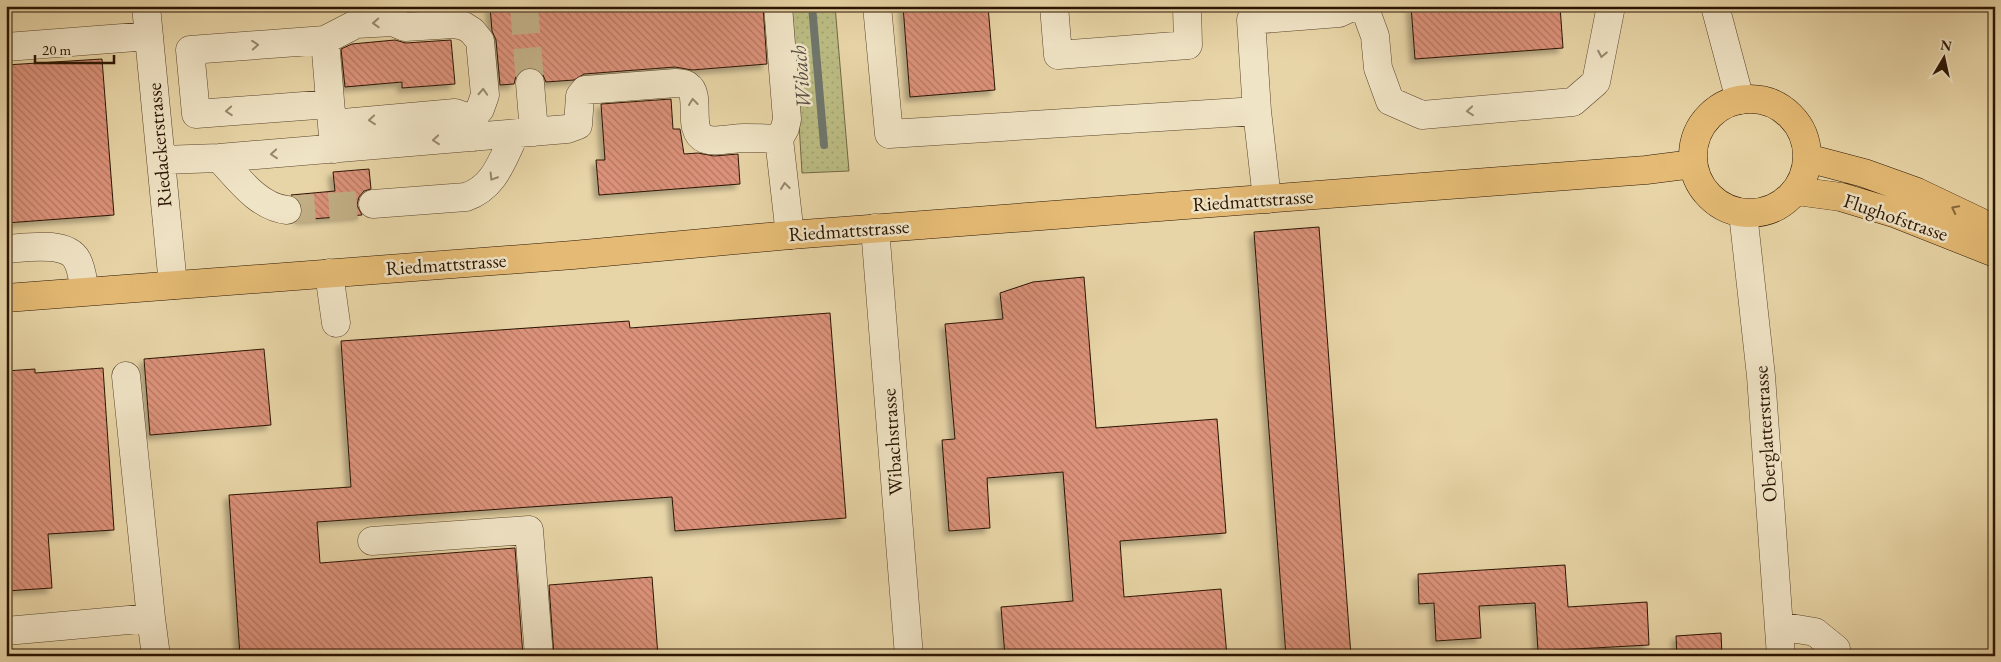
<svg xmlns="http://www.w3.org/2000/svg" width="2001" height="662" viewBox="0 0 2001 662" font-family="'EB Garamond',serif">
  <defs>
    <pattern id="green-dots" width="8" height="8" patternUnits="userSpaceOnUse" patternTransform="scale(1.25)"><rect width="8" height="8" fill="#bbbc83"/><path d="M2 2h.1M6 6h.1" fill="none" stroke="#a1a170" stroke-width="1.8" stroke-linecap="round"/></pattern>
    <pattern id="building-back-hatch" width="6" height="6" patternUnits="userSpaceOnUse" patternTransform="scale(1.25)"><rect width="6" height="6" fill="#dc927a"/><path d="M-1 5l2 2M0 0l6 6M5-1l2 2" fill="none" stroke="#b37662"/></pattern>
    <filter id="shadow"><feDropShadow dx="-4.5" dy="4.5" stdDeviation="2.5" flood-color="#0004"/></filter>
  </defs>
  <rect width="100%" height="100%" fill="#e8d5a7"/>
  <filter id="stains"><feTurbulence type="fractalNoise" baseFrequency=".004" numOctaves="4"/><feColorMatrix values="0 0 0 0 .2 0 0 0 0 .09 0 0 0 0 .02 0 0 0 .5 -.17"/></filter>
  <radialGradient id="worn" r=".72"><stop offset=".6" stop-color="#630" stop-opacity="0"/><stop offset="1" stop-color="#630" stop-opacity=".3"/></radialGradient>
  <!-- green -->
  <path fill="url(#green-dots)" stroke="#736843" d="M792,6H835L849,171L802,173Z"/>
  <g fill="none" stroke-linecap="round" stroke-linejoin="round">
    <!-- stream -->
    <path stroke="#6f766c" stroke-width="8" d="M812,6L824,145"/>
  </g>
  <!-- building -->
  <path fill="url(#building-back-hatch)" stroke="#2b1503" filter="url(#shadow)" d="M490,6H763L767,64L692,70L675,67L584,74L574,80L546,82L543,75L537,69L528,68L521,70L516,76L514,84L500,85L496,40L492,31Z
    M903,6H988L995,90L910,97Z
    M1411,6H1560L1563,48L1415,59Z
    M395,40L406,43L451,40L455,84L402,88V82L345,87L341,49L352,44Z
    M102,59L114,215L6,223V65Z
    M671,99L673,129H680L684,154L698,153L714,156L738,154L740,184L599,195L596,160H605L601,104Z
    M369,169L371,189L364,191L359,197L357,205L362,215L299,220L302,213V206L298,199L291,195L335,191L333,172Z
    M1319,227L1351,656H1286L1254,232Z
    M1084,277L1096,428L1217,419L1226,533L1120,541L1124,597L1221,589L1227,656H1005L1001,607L1073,601L1063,472L987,478L990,528L949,531L942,440L955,439L945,324L1003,319L1000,293L1033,282Z
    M830,313L846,518L675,531L672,497L317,522L320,563L515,548L523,656H240L229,495L351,487L341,341L629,321L630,328Z
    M264,349L271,425L150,435L144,359Z
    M103,368L114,530L48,534L52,588L6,591V371L35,369V373Z
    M1565,565L1568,607L1647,602L1649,645L1538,651L1535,603L1479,606L1481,638L1436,641L1434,603L1419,604L1418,574Z
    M652,577L658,656H554L549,585Z
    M1721,633L1722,656H1677L1676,636Z"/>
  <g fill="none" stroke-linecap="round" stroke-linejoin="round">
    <!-- minor-tunnel -->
    <path stroke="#c2af86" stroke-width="28" stroke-dasharray="28 14" stroke-linecap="butt" d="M524,6L530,83
      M287,210L373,204"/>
    <!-- minor casing -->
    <g stroke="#5a452c" stroke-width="29">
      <path id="minor" d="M146,6L173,285
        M778,6L787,119L785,128L779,139
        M877,6L889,134L1257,111L1267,199
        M1054,6L1058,55L1188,45L1187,6
        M1364,6L1375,36L1378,68L1390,101L1422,115L1573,102L1596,82L1611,6
        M1715,6L1740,100
        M325,40L190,50L196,114L330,104
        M6,47L149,36
        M530,83L534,132
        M1257,111L1251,20L1339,13L1354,6
        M332,124L455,113L472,119
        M334,149L325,40L356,24L393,22L405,27L454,24L464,26L472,31L480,41L485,95L480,109L472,119L473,137
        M219,158C238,178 258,207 287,210
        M162,160L219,158L567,129L578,125L580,96L585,90L676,83C680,83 685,83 688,86C702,95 686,131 705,139C716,143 732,138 744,138C756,138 767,138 779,139L790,235
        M373,204L466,197C495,187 502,160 515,134
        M1743,213L1761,376L1781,656
        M875,228L909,656
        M6,249C25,248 66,240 77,260C82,269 83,282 85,291
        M329,273L336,323
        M126,376L151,618
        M372,541L529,530L539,656
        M1779,626L1815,632L1836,649V656
        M6,631L151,618L156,656"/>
    </g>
    <!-- major casing -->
    <g stroke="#2b1503" stroke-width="29">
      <path id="major" d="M1693 156a57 57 0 1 1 114 0a57 57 0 1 1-114 0Z
        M1807,158L1864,173L1917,192L1980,222L1995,237
        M1796,191L1841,197L1894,213L1995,253
        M6,298L573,255L790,235L1646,170L1693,164"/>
    </g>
    <!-- minor -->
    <use href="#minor" stroke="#f0e4c6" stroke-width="28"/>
    <!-- major -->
    <use href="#major" stroke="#e4ba74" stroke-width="28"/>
  </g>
  <!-- one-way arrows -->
  <defs><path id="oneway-chevron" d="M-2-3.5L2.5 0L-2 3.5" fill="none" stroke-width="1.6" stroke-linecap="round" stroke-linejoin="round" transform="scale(1.25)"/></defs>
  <g stroke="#97876e">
    <use href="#oneway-chevron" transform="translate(376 23) rotate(177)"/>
    <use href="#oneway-chevron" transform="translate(255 45) rotate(-4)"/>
    <use href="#oneway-chevron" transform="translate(1602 54) rotate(101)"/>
    <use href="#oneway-chevron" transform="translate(483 92) rotate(-87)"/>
    <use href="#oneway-chevron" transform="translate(693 102) rotate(-97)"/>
    <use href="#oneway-chevron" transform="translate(229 111) rotate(176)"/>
    <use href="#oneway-chevron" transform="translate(1470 111) rotate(175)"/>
    <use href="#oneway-chevron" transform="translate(372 120) rotate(175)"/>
    <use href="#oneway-chevron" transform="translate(436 140) rotate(175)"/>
    <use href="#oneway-chevron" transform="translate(274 154) rotate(175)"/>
    <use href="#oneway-chevron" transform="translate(493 177) rotate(122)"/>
    <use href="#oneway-chevron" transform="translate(785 186) rotate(-97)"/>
  </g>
  <use stroke="#88683c" href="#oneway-chevron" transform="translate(1955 209) rotate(-153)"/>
  <g text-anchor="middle" stroke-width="5" stroke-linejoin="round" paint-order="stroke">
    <!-- street labels -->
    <g font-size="20" fill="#2b1503" stroke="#f0e4c6">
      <text transform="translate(159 145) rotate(-95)" y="7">Riedackerstrasse</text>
      <text transform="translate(1253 200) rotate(-4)" y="7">Riedmattstrasse</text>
      <text transform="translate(1896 217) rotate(19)" y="7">Flughofstrasse</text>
      <text transform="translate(849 230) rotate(-4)" y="7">Riedmattstrasse</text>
      <text transform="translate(446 264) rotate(-4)" y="7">Riedmattstrasse</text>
      <text transform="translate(1765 434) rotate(-94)" y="7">Oberglatterstrasse</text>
      <text transform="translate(892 442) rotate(-94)" y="7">Wibachstrasse</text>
    </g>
    <!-- water labels -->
    <g font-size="21" font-style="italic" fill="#534d40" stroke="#f0e4c6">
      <text transform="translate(801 77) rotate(-95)" y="7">Wibach</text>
    </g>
  </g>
  <!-- margin -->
  <rect width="2001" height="662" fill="none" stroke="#e8d5a7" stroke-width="25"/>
  <rect x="8" y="8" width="1986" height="647" fill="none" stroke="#2b1503" stroke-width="2.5"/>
  <rect x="12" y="12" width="1976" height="637" fill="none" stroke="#2b1503"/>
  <!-- north arrow -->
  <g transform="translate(1944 58) rotate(9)" stroke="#f0e4c6" stroke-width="4" paint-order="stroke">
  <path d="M0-4L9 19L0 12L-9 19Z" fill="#2b1503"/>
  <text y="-8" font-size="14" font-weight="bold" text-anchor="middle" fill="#2b1503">N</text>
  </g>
  <!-- scale -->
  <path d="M35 55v8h79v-8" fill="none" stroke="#2b1503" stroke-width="2.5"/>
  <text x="42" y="55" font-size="15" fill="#2b1503" stroke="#f0e4c6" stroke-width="4" paint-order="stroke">20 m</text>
  <rect width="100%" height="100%" filter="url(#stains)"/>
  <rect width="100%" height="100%" fill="url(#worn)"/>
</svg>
